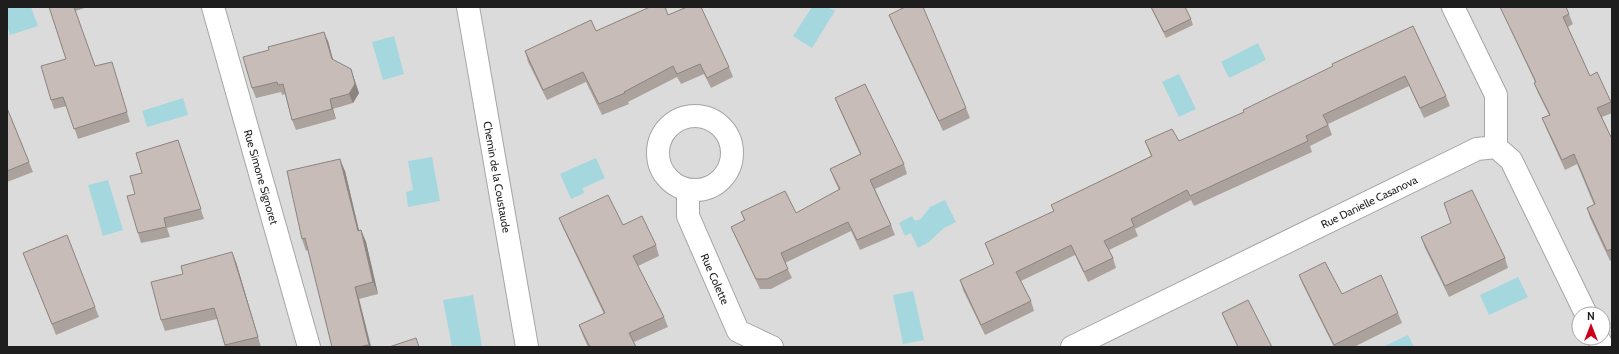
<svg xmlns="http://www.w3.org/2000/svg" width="1619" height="354" viewBox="0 0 1619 354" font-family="Cabin,sans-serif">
  <rect width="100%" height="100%" fill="#efeae4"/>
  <!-- residential -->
  <path fill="#dcdbdb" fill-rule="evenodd" d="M7,7H1612V347H7ZM1579,314H1603V338H1579Z"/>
  <!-- water -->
  <path fill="#a4d7de" d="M7,7H31L38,26L10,35L7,25Z
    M812,7H827L835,11L812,48L793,36Z
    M394,36L404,74L383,80L372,42Z
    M1258,43L1266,60L1229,78L1221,62Z
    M1179,74L1196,109L1179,117L1162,82Z
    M183,98L188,115L147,127L142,111Z
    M432,157L440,201L408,207L406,192L413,190L408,161Z
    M596,158L605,178L583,188L584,193L571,199L560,174Z
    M108,180L123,230L103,236L88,185Z
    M945,200L956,222L944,228L929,242L918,248L911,233L905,236L899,223L912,216L915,221L921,219L930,207Z
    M1518,277L1528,297L1489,315L1480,295Z
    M913,291L924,340L903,344L893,295Z
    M473,295L482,346L452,347L443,300Z
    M1408,335L1414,347H1383Z"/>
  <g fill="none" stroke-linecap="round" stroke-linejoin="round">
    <!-- minor casing -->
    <g stroke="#a5a5a5" stroke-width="24">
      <path id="minor" d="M213,7L309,347
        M468,7L527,347
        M1453,7L1496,95V147
        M658 153a37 37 0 1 1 74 0a37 37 0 1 1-74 0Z
        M688,190V216L738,331L772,347
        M1598,338L1603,347
        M1072,347L1477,149L1496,147L1511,160L1586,314"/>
    </g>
    <!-- minor -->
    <use href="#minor" stroke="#fff" stroke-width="22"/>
  </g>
  <!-- wall -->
  <path fill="#aba29d" d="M49,7H88L75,11L95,66L115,72L130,122L78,139L67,106L54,109L51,100L66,59Z
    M1151,7L1191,19L1193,25L1166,38L1153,12Z
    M1500,7H1566L1573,24L1568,27L1590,76L1611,102L1612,104V113L1602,117L1612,139V260L1610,261L1590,218L1587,208L1594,205L1577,164L1565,170L1546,128L1542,118L1549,115L1538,93L1534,83L1535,82Z
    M668,15L729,67L733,77L711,88L704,74L681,84L677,77L628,102L629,104L602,115L586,82L547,100L528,62L525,51L596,31Z
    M889,15L966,108L970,118L943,131L893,25Z
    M1413,26L1446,96L1450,106L1424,118L1409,86L1328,124L1332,135L1310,146L1312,152L1194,206L1191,200L1135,229L1138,236L1109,250L1113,258L1116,268L1088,282L1075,255L1021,281L1031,301L1034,311L985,335L963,290L960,280L994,265L985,243L1054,211L1051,205L1151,156L1145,141H1179L1244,112Z
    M328,41L333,59L354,79L359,93L353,103L333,109L336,119L296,130L292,120L285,94L282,95L281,92L256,98L252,88Z
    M835,98L904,164L907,174L875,189L891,225L895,235L860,250L851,231L785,263L792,278L771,289H760L735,236L731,227L744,220L741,212L796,213L839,190L834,179L830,169L860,154L839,108Z
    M7,108L33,172L7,182Z
    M178,140L204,219L167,228L170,237L141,243L138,233L135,194L142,173Z
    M345,171L359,231L361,230L366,242L378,294L359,299L371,347H332L308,250L306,251L302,239Z
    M559,218L623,225L656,245L659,256L638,266L664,317L668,327L634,342L636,347H588L583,336L579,325L604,314L563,228Z
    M1421,237L1505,258L1508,268L1449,297L1425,248Z
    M23,253L95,307L99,317L56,335Z
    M236,262L261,347H225L217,319L165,331L161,320Z
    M1299,275L1342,294L1398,313L1402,323L1354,347H1334L1303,285Z
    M1222,313L1272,347H1238L1226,323Z"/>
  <!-- shaded-wall -->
  <path fill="#8b8480" d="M324,32L328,41L335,68L332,59Z
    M351,69L359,93L353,103L349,94Z
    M330,99L336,119L332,109Z
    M340,159L345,171L362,243L358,231Z
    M361,230L366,242L378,294L373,282Z
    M232,252L236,262L261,347L258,337Z
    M355,287L359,299L371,347H370L369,345Z"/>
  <!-- building -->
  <path fill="#c7bcb7" stroke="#8b8480" d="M49,7H74L95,66L112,62L127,112L74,129L63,97L51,100L41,66L66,59Z
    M650,7H665L668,15L687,7H701L729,67L707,78L700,64L677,74L673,66L624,92L625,93L599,104L583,72L543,90L525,51L591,20L596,31Z
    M905,7H923L966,108L939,121L889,15Z
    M1151,7H1185L1191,19L1164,32Z
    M1500,7H1566L1569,14L1563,17L1590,76L1597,72L1611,102L1597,108L1612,139V249L1607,251L1587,208L1595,204L1574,154L1562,160L1542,118L1550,115L1534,83L1536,82Z
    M1413,26L1446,96L1420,108L1405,76L1323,115L1328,125L1306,136L1308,141L1190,196L1187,190L1131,219L1134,226L1104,241L1113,258L1084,272L1071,245L1016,272L1031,301L981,325L960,280L994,264L985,243L1054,211L1051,205L1152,156L1145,141L1172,129L1179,141L1244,112L1243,110L1333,66L1332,64Z
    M324,32L332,59L351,69L355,84L349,94L330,99L332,109L292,120L283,84L278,85L277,82L252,88L243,57L269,50L268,47Z
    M865,84L904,164L870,180L891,225L857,240L848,222L781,253L788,269L767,279H756L731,227L745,220L741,212L785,191L796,213L840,189L830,169L861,154L835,98Z
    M7,108L29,162L7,171Z
    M178,140L201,209L164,218L166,227L138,233L127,196L135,194L130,176L142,173L136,153Z
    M340,159L358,231L361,230L373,282L355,287L369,345L358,347H332L305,238L302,239L287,171Z
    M1472,190L1505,258L1445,286L1421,237L1451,223L1444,203Z
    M608,195L623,225L642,216L656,245L633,256L664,317L629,333L636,347H590L579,325L605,313L559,218Z
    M67,235L95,307L52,324L23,253Z
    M232,252L258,337L225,345L214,308L161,320L151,282L183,274L181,266Z
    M1325,262L1342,294L1381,275L1398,313L1334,345L1299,275Z
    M1248,300L1272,347H1238L1222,313Z
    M416,338L419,347H389Z"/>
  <g text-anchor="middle" stroke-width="3" stroke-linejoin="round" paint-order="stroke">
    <!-- street labels -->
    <g font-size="11" fill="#1e1e1e" stroke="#fff">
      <text transform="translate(261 177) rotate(74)" y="4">Rue Simone Signoret</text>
      <text transform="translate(497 177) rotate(80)" y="4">Chemin de la Coustaude</text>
      <text transform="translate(1369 202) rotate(-26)" y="4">Rue Danielle Casanova</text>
      <text transform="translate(715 279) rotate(66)" y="4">Rue Colette</text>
    </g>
  </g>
  <!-- border -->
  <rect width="1619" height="354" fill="none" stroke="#1e1e1e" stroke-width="16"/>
  <!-- north arrow -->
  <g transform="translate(1591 326)"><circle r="19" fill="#ffffff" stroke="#a5a5a5"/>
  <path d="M0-3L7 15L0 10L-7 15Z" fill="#cd0017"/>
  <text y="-6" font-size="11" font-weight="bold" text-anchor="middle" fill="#1e1e1e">N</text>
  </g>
</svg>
